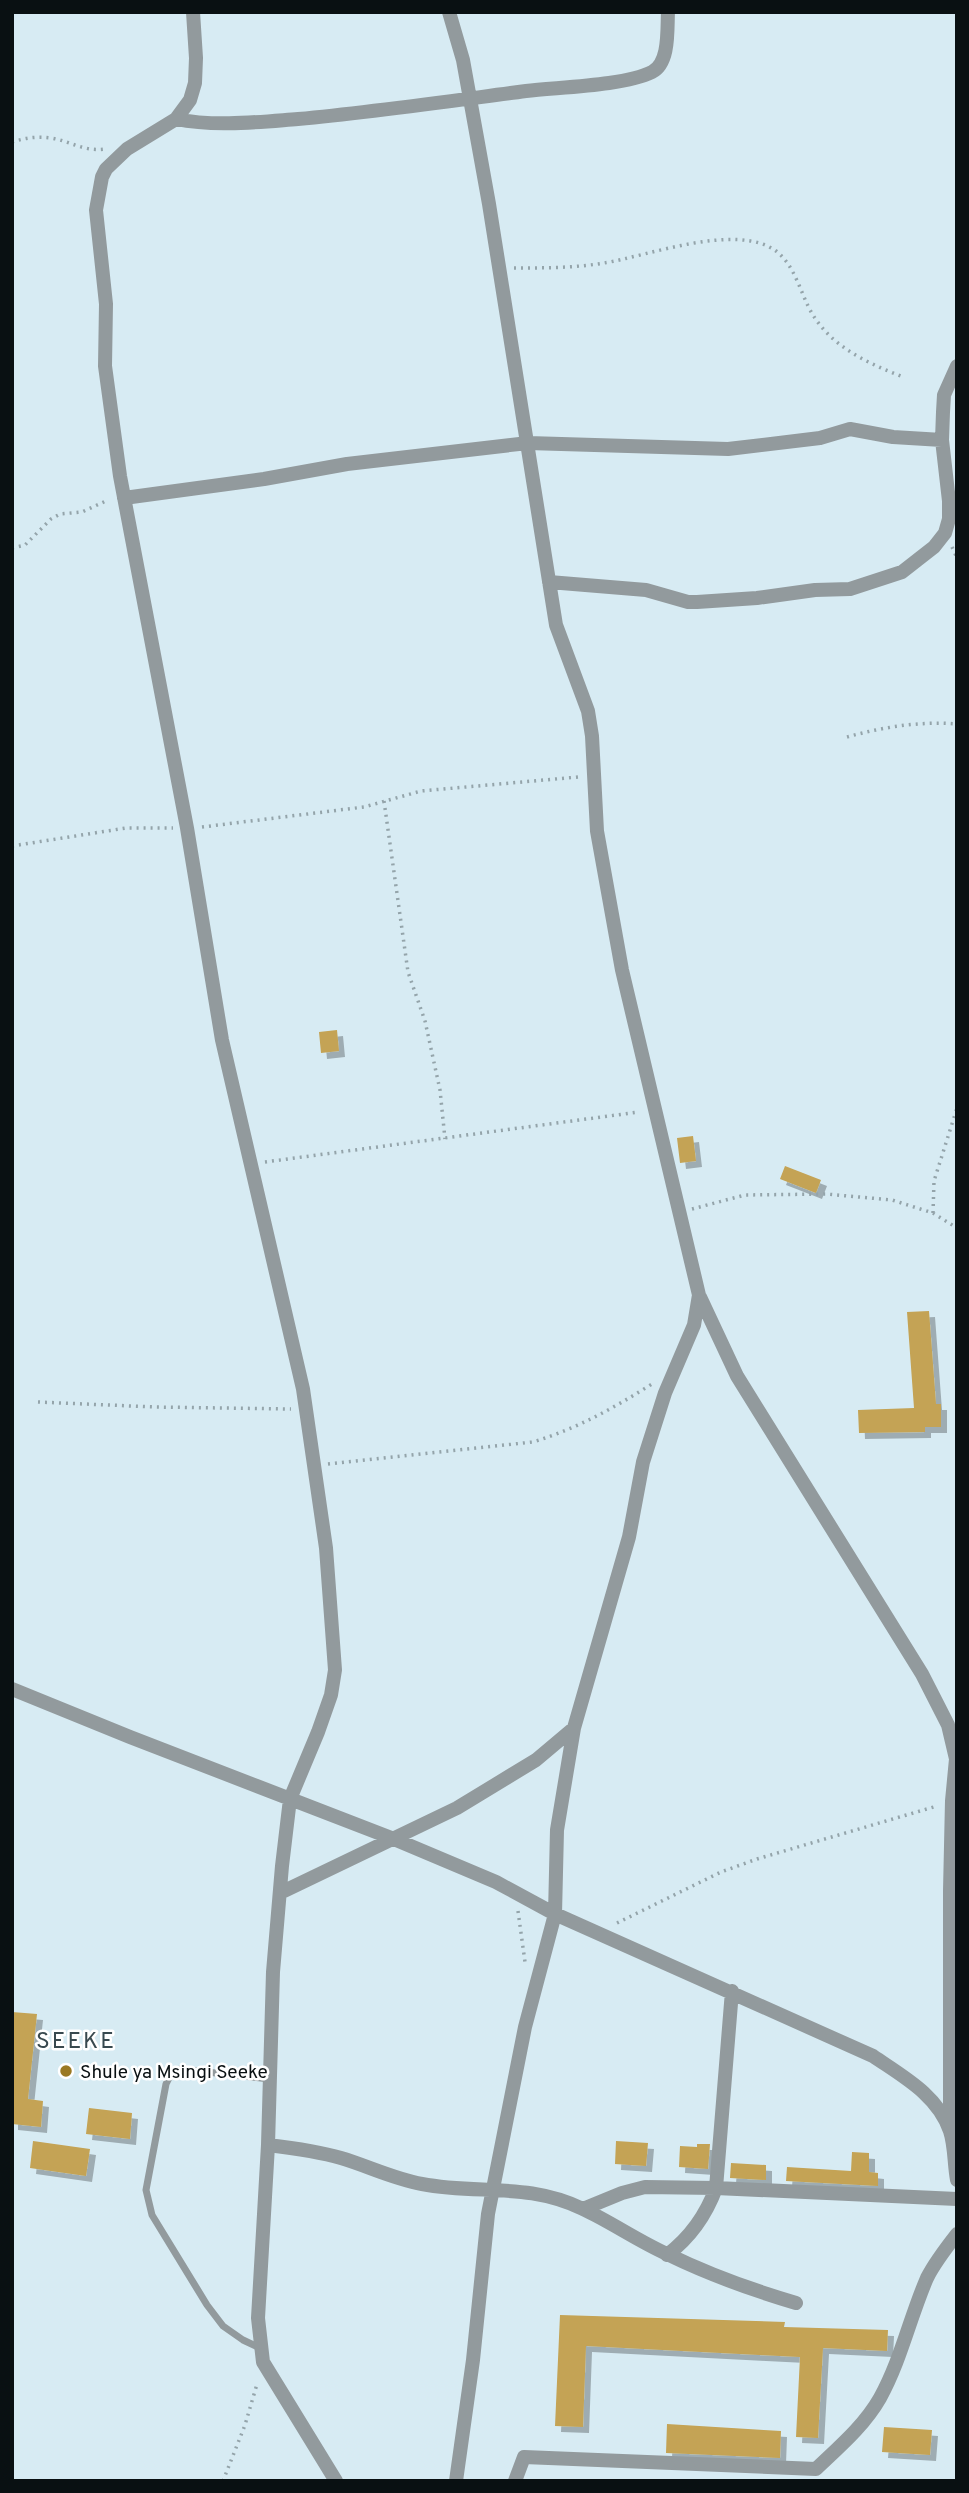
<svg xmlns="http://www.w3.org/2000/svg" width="969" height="2493" viewBox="0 0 969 2493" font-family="Overpass,sans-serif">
  <defs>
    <filter id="shadow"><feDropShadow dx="6" dy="6" stdDeviation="0" flood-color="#0004"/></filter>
  </defs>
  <rect width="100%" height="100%" fill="#d7ebf3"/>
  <!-- building -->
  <path fill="#c4a354" filter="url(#shadow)" d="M337,1030L339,1051L321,1053L319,1032Z
    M693,1136L696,1161L680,1163L677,1138Z
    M785,1166L821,1180L816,1193L780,1179Z
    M929,1311L936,1404H941V1427H925V1432L859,1433L858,1410L914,1408L907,1312Z
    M12,2012L37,2014L28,2099L43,2101L41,2127L12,2124Z
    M89,2108L132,2113L130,2139L86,2134Z
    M33,2141L90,2149L86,2176L30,2168Z
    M616,2141L648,2143L646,2166L615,2164Z
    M697,2144H710L708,2169L679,2167L680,2146L697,2147Z
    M852,2152L869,2153V2172L878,2173V2186L786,2181L787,2167L851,2171Z
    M731,2163L766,2165V2180L730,2178Z
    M560,2315L785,2322L784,2327L888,2330L887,2351L823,2348L818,2438L796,2437L800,2357L586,2346L583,2427L555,2426Z
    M667,2424L781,2431L780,2458L666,2453Z
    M884,2427L932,2430L930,2455L882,2452Z"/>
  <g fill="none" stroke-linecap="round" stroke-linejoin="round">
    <!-- path -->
    <path stroke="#94a4aa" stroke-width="3.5" stroke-dasharray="2 5" stroke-linecap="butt" d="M12,142C25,138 37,136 51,138C70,141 84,152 105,149
      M514,268C544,268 574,268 604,263C648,256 736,222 776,251C793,264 799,287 808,306C827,345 865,362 903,377
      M952,547L957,558
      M12,548L25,545L51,519L60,514L82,512L108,500
      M847,737C883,727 920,721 957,724
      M384,801L408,972L425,1021L440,1090L445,1139
      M202,827L364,807L421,791L578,777
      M12,846L126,828H173
      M265,1162L639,1112
      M692,1209L745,1195L826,1194L892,1200L933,1213L957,1228
      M933,1213L934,1181L957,1108
      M38,1402L155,1407L291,1409
      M328,1464L533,1442C578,1428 612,1409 652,1384
      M518,1911L525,1962
      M617,1923L721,1872L757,1859L937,1806
      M223,2481L245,2425L257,2384"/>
    <!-- service -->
    <path stroke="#929a9d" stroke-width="7" d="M260,2348L243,2340L223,2326L207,2305L152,2215L146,2190L166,2084L171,2074L180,2069L269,2079"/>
    <!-- minor -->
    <path stroke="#929a9d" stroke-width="14" d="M193,12L196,58L195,83L190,100L176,119L127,149L106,169L102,177L96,210L106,304L105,366L120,476L187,828L222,1040L303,1389L326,1548L335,1670L331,1695L318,1732L290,1799L282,1866L273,1972L268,2145L258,2318L263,2362L336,2481
      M449,12L463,60L489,204L556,625L588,711L592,736L597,831L622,970L699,1295L694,1325L665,1393L643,1462L629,1537L574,1728L557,1830L555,1914L525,2027L488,2214L473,2360L456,2481
      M176,119C215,127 258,122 298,119C374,112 450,101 526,91C559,87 624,86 652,72C670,63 667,29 668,12
      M124,498L264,479L347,464L528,443L728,449L820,438L850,429L893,437L942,440
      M549,582L646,590L688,602H697L757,598L815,590L850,589L902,572L934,547L945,533L949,519V501L942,440L943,412L944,395L957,366
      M700,1297L737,1376L922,1674L948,1725L956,1759L952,1801L950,1891V2129
      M12,1689L130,1737L394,1839L496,1882L555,1914L873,2056C902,2076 938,2095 950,2131C955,2146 954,2164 957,2180
      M280,1893L457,1808L536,1760L574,1728
      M268,2145C293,2148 317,2151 341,2158C368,2166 394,2179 422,2184C479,2195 527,2182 583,2209C611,2222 638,2241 667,2254C708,2274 752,2290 796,2303
      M583,2209L622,2193L645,2187L716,2188L957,2199
      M667,2255C691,2237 706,2215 716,2188L732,1991
      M515,2481L524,2457L816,2469C839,2447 864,2426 880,2398C901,2360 910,2317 927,2278C935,2262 946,2248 957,2234"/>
  </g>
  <!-- markers -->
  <circle fill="#9a7923" stroke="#fff" stroke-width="2.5" cx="66" cy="2071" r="7"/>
  <g text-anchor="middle" stroke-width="5" stroke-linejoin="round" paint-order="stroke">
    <!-- poi labels -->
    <g font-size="19" fill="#091012" stroke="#fff" text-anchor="start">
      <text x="80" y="2078">Shule ya Msingi Seeke</text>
    </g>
    <!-- quarter labels -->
    <g font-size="23" letter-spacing="2" fill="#38494f" stroke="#fff">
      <text x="76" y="2048">SEEKE</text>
    </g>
  </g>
  <!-- border -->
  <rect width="969" height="2493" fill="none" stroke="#091012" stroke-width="28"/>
</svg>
